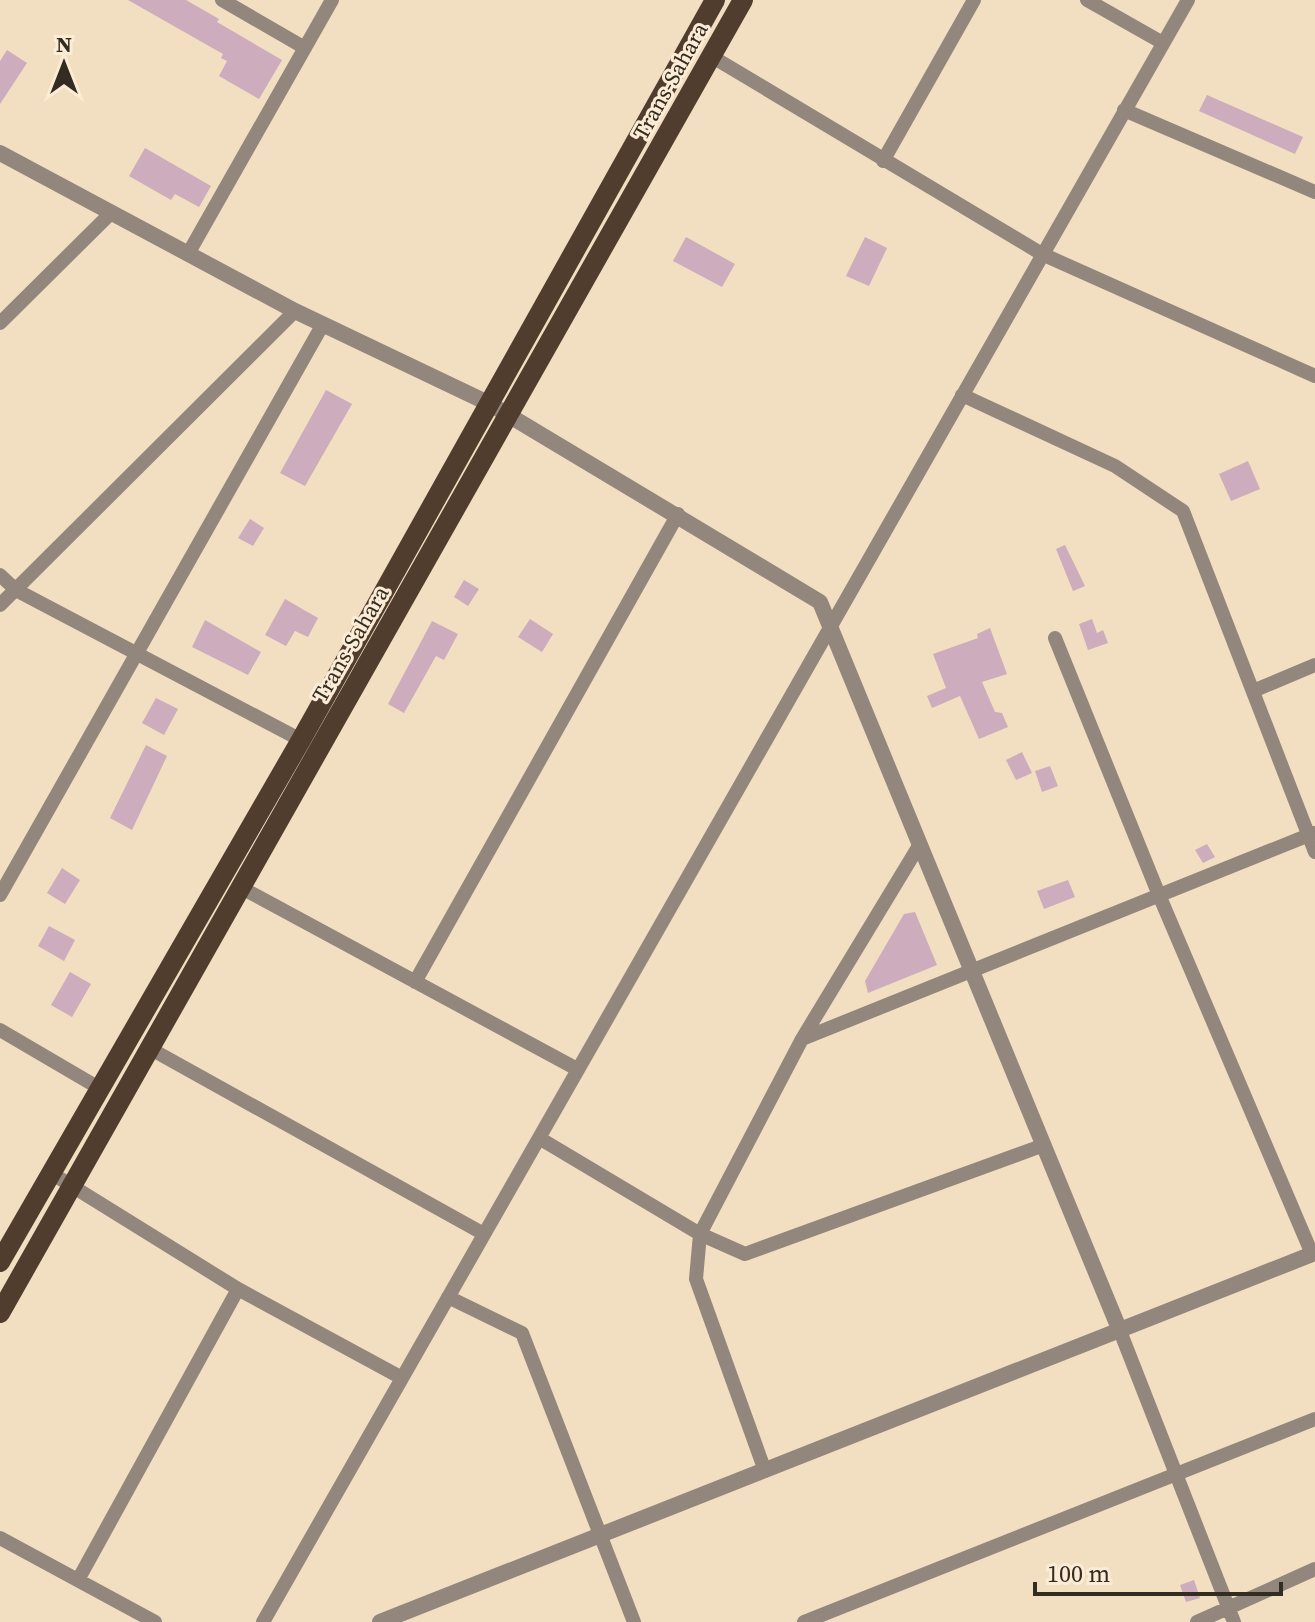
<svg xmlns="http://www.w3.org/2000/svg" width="1315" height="1622" viewBox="0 0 1315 1622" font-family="'Source Serif 4',serif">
  <rect width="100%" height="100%" fill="#f2dec1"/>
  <!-- building -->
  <path fill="#cdacbd" d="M128,0H186L219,19L217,22L282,60L259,99L219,76L227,61L221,58L223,54Z
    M7,50L27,63L0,104V61Z
    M1207,95L1303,137L1295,154L1199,111Z
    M145,148L211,186L199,207L175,194L171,200L129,176Z
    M686,237L735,264L722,287L673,261Z
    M865,237L887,248L869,286L846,276Z
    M326,390L352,404L305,486L280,473Z
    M1248,461L1260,489L1231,501L1219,474Z
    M250,519L264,528L253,546L238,538Z
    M1065,545L1085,586L1073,591L1056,549Z
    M464,580L479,589L468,606L454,597Z
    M285,599L318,618L308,637L295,631L286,646L265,635Z
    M530,619L553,634L542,652L518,637Z
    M1092,619L1097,633L1103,630L1108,643L1088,650L1079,624Z
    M205,620L261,652L248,675L192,647Z
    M432,621L458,634L444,660L436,656L404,713L388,704Z
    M990,628L1007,674L982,682L995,712L1002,713L1008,727L979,739L960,696L932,708L927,696L946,688L933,654L978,638L977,634Z
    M156,698L178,709L164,735L142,723Z
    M146,745L167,756L132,830L110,818Z
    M1022,752L1032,773L1016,780L1006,760Z
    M1050,766L1058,786L1042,792L1035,771Z
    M1207,844L1215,857L1203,863L1195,850Z
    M62,868L80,880L65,904L47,893Z
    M1068,880L1075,897L1044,909L1037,891Z
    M915,912L937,965L868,993L865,981L904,914Z
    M49,926L75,940L64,961L38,946Z
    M70,972L91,984L72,1017L51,1005Z
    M1194,1580L1200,1598L1186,1602L1180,1585Z"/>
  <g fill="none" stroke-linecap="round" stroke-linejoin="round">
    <!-- minor -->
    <path stroke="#92867d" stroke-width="14" d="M222,0L305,48
      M1087,0L1163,43
      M711,56L1042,254L1315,376
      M1124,110L1315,192
      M883,161L974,0
      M188,254L332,0
      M0,323L111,213
      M962,395L1115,466L1183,511L1315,852
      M0,575L16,590L301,740
      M0,605L295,311
      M1055,638L1159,895L1312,1254
      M1253,691L1315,665
      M240,887L577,1069
      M0,895L323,324
      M415,982L678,514
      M0,1030L99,1088
      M802,1039L1314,833
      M149,1048L484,1234
      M539,1138L700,1234L745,1254L1044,1145
      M51,1173L238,1289L402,1378
      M448,1297L522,1333L634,1622
      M1120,1331L1234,1622
      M765,1471L696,1279L700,1234L802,1039L920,844
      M0,1538L155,1622
      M78,1580L238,1289
      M263,1622L1188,0
      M804,1622L1315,1419
      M1197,1622L1315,1569"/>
    <!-- tertiary -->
    <path stroke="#92867d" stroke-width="16" d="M0,153L295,311L490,404L820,602L1120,1331
      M380,1622L1315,1253"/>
    <!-- primary -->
    <path stroke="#503d2d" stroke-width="20" d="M0,1262L301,740L715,0
      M0,1313L743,0"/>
  </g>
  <g text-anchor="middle" stroke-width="6" stroke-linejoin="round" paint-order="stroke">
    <!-- street labels -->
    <g font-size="22" fill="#332c20" stroke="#fcecd5">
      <text transform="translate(670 81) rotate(-61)" y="8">Trans-Sahara</text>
      <text transform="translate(350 644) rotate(-60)" y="8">Trans-Sahara</text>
    </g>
  </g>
  <!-- north arrow -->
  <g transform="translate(64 64)" stroke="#fcecd5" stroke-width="6" paint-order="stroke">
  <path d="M0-6L14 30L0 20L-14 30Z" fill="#332c20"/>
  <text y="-12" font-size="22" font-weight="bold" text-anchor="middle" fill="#332c20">N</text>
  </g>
  <!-- scale -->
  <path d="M1035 1582v12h246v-12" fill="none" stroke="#332c20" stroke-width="4"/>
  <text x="1047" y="1582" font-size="24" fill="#332c20" stroke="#fcecd5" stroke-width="6" paint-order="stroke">100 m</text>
</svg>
